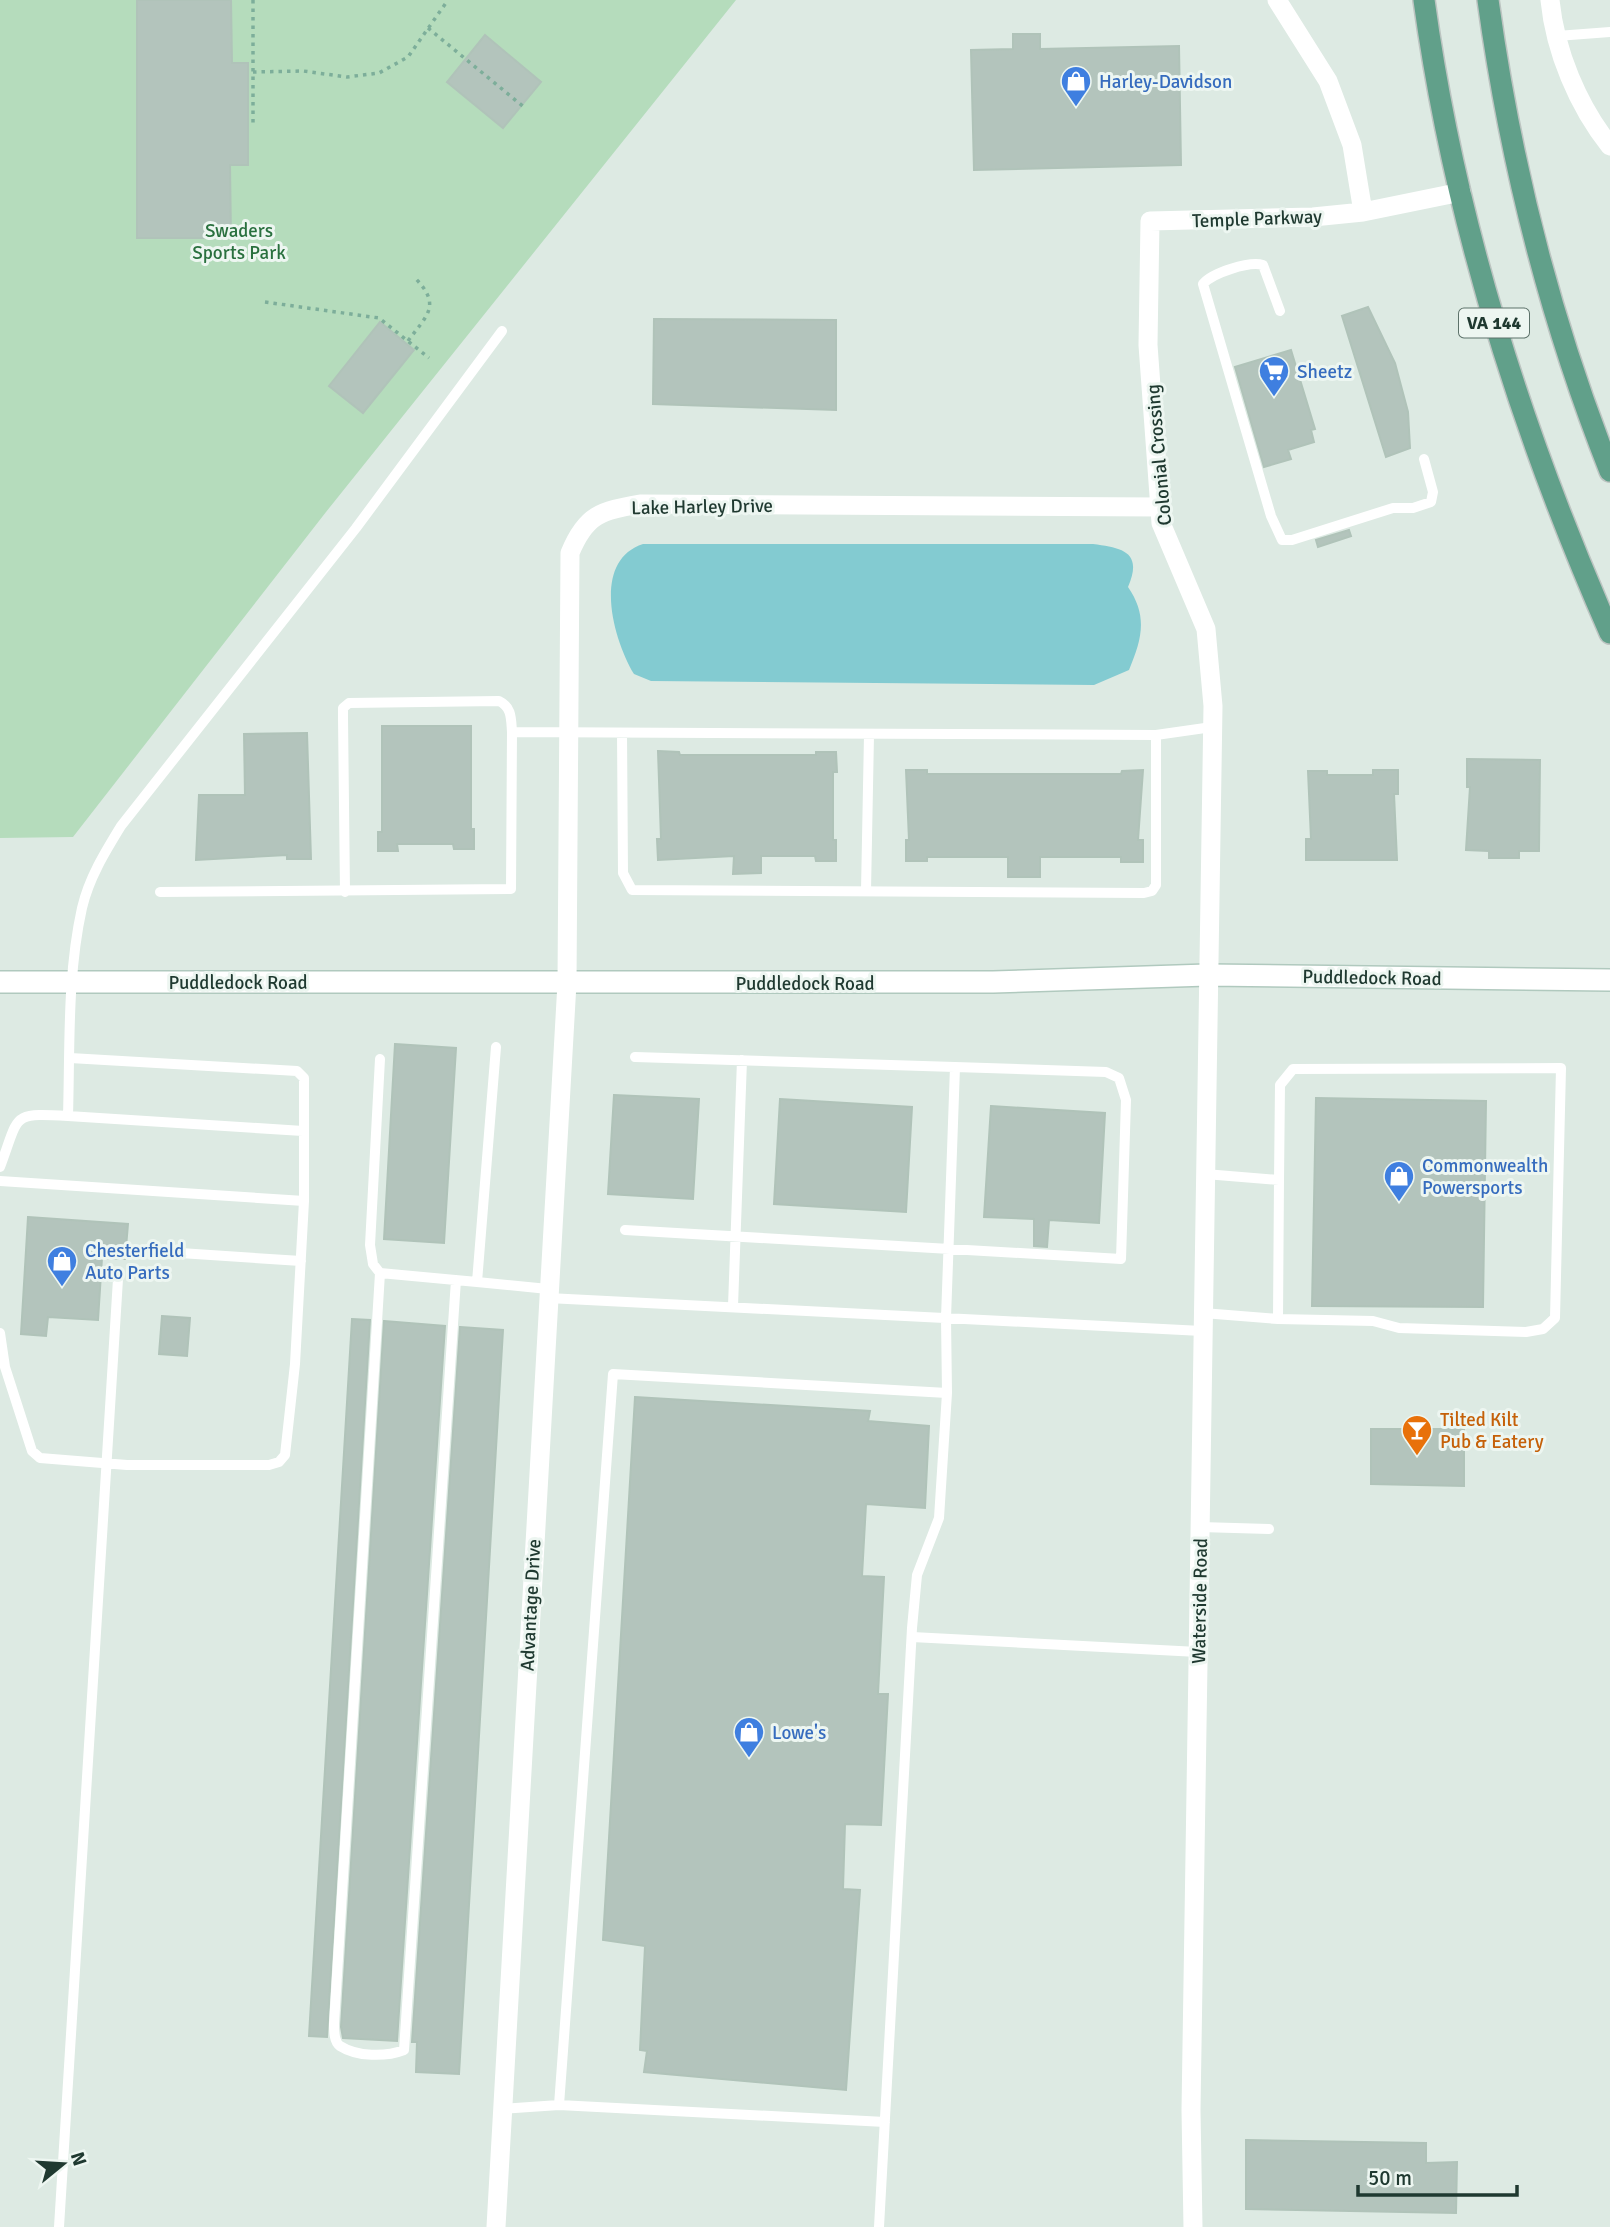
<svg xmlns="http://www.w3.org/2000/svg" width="1610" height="2227" viewBox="0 0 1610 2227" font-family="Signika,sans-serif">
  <rect width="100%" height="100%" fill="#ddeae3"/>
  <!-- green -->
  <path fill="#b5dcbc" d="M0,0H736L326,512L73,837L0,838Z"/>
  <!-- water -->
  <path fill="#83cbd1" d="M643,544H1093C1123,548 1143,552 1128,587C1148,616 1142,639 1129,670L1094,685L651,681L634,674C613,639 591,561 643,544Z"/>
  <!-- building -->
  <path fill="#b3c4bc" stroke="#b0c3b9" stroke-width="2" d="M137,0H231L232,63H248V165H230L231,238H137Z
    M1013,34H1040V49L1179,46L1181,165L974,170L971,50L1013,49Z
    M485,35L541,82L503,128L447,82Z
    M1368,307L1395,363L1408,412L1410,448L1386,457L1342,316Z
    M654,319L836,320V410L653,404Z
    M380,322L414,350L363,413L329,386Z
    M1291,350L1315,429L1311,430L1314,442L1288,450L1291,459L1264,467L1235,367Z
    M1349,530L1351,536L1318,547L1316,540Z
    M382,726H471V829H474V849H454L453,844H397L398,851H378V832H382Z
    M307,733L311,859H287V855L196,860L199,795H245L244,734Z
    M658,751L679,752L680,755H816V752H836L837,772H833V840H836V861H816L815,856H761V873L733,874L734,856L658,860L657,839H661Z
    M1467,759L1540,760L1539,851H1519V858H1489V851L1466,850L1470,787H1467Z
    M906,770H927V774H1121L1122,771L1143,770L1138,840H1143V862H1121V857H1040V877H1008V857H927V861H906V840H909Z
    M1373,770H1398V794H1394L1397,860H1306V839H1311L1308,771H1327V775H1373Z
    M395,1044L456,1048L444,1243L384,1239Z
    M614,1095L699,1099L693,1199L608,1194Z
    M1316,1098L1486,1101L1483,1307L1312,1306Z
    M780,1099L912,1107L906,1212L774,1204Z
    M991,1106L1105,1113L1099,1223L1049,1220L1047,1247L1034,1246V1219L984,1217Z
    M28,1217L128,1224L125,1259L102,1258L98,1320L48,1317L46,1336L21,1334Z
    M162,1316L190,1318L187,1356L159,1354Z
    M352,1319L370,1320L327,2037L309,2036Z
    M384,1321L445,1326L397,2041L343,2038L341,2027Z
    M460,1327L503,1330L459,2074L416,2072L417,2042H412Z
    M635,1397L870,1411L868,1421L929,1426L925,1508L866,1504L862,1576L884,1577L878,1694H888L881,1825L845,1824L843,1889L860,1890L846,2090L644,2072L647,2051L640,2050L645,1946L603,1940Z
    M1371,1429H1464V1486L1371,1484Z
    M1246,2140L1426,2143V2163L1457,2162L1456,2213L1246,2209Z"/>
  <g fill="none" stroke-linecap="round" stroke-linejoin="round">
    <!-- secondary casing -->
    <g stroke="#b0c9be" stroke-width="24">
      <path id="secondary" d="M0,982H993L1207,975L1610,980"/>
    </g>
    <!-- primary casing -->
    <g stroke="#bcc4c1" stroke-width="24">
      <path id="primary" d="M1424,0C1454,219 1521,431 1610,633
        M1488,0C1510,161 1550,320 1610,471"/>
    </g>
    <!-- path -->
    <path stroke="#7dae9a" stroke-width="3.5" stroke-dasharray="3.5 5" stroke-linecap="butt" d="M253,0V125
      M428,28L525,108
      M253,72L303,71L347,77L379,73L408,57L448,0
      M265,302L379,318L429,358
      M408,341C426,316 442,306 416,279"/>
    <!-- lane -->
    <path stroke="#fff" stroke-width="10" d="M1557,36L1610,32
      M1280,311L1263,265C1249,261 1212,273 1203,284L1271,516L1282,540H1292L1393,508H1413L1431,502L1433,492L1424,459
      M622,733L623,873L632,890L1144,893L1152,891L1156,885V735
      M866,891L869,735
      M160,892L511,889L512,732
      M345,892L343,717V708L349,703L499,701C512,707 511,719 512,732L1156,735L1212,727
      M496,1047L477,1282L548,1289
      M635,1057L955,1067L946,1318L947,1393L939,1518L917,1575L912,1628L879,2227
      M380,1059L370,1245L373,1264L380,1273L477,1282
      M303,1131L68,1116C70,1048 67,975 82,908C89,878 105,852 121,826L356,528L502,331
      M0,1167C20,1114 10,1113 68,1116
      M0,1181L304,1201
      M625,1230L1121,1259L1126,1100L1119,1078L1106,1072L955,1067
      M165,1252L301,1261
      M380,1273L334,2024C334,2031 334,2042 340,2046C357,2057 386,2057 404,2050L456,1280
      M548,1298L1202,1331
      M733,1306L742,1060
      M1203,1313L1278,1319L1279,1180L1205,1174
      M1278,1319L1373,1321L1399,1328L1526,1332L1543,1329L1555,1318L1561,1068L1293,1069L1280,1085L1279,1180
      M0,1333L5,1367L32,1451L40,1458L127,1465H269L279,1462L285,1455L295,1364L304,1201V1078L297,1071L70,1058
      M1200,1527L1269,1529
      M912,1637L1198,1652
      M559,2105L885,2122
      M502,2109L559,2105L613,1374L947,1393
      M59,2227L118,1279"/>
    <!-- street -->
    <path stroke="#fff" stroke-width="19" d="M1277,0L1328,81L1352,145L1363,212
      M1550,0C1555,51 1578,106 1610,146
      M496,2227L567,983L570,553C586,514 601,511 640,504L1160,507
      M1193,2227L1191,2110L1213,706L1206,629L1161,523L1148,345L1150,221L1313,217L1363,212L1461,192"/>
    <!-- secondary -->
    <use href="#secondary" stroke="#fff" stroke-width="21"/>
    <!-- primary -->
    <use href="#primary" stroke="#61a08a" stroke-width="21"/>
  </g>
  <!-- icons -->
  <defs>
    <g id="shop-pin" transform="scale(1.575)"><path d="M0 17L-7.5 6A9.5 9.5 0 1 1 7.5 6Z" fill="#3f7fe0" stroke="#edf6f1"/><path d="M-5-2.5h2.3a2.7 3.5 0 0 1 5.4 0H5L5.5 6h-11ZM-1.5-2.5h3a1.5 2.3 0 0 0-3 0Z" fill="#fff"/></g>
    <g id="supermarket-pin" transform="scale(1.575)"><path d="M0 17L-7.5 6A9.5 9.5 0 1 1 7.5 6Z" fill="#3f7fe0" stroke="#edf6f1"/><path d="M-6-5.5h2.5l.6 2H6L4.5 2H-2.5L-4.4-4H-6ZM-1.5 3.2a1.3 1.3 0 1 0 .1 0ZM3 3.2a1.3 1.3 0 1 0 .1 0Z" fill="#fff"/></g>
    <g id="bar-pin" transform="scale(1.575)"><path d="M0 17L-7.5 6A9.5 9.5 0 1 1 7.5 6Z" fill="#e8710a" stroke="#edf6f1"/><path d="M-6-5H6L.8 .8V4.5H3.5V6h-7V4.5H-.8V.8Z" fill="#fff"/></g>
  </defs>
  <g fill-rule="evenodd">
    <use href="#shop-pin" x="1076" y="81"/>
    <use href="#supermarket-pin" x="1274" y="371"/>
    <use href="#shop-pin" x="1399" y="1176"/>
    <use href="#shop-pin" x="62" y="1261"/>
    <use href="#bar-pin" x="1417" y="1430"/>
    <use href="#shop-pin" x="749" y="1732"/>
  </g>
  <g text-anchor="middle" stroke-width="6" stroke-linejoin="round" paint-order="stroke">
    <!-- shield labels -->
    <rect fill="#edf6f1" stroke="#5d726a" stroke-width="2" x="1459" y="308.5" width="70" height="29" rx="5"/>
    <g font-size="18" font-weight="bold" fill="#1f3930">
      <text x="1494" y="329">VA 144</text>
    </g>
    <!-- shop labels -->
    <g font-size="19" fill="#366cbe" stroke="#edf6f1" text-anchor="start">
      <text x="1099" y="88">Harley-Davidson</text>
      <text x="1297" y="378">Sheetz</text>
      <text x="1422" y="1172">Commonwealth<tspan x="1422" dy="22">Powersports</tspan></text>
      <text x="85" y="1257">Chesterfield<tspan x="85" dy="22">Auto Parts</tspan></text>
      <text x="772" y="1739">Lowe's</text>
    </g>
    <!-- street labels -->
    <g font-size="19" fill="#1f3930" stroke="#edf6f1">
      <text transform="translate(1257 218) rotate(-2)" y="7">Temple Parkway</text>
      <text transform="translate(1158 455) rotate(-95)" y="7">Colonial Crossing</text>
      <text transform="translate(702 506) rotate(-1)" y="7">Lake Harley Drive</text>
      <text transform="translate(1372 977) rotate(1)" y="7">Puddledock Road</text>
      <text x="238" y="989">Puddledock Road</text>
      <text x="805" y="990">Puddledock Road</text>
      <text transform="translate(1199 1601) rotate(-89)" y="7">Waterside Road</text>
      <text transform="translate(530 1605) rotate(-87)" y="7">Advantage Drive</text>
    </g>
    <!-- park labels -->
    <g font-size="19" fill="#29703e" stroke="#edf6f1">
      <text x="239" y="237">Swaders<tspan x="239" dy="22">Sports Park</tspan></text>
    </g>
    <!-- food labels -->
    <g font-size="19" fill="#c56008" stroke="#edf6f1" text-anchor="start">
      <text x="1440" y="1426">Tilted Kilt<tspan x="1440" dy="22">Pub &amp; Eatery</tspan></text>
    </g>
  </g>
  <!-- north arrow -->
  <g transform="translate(63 2164) rotate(72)" stroke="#edf6f1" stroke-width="5" paint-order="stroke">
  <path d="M0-5L12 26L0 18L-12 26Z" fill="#1f3930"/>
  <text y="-10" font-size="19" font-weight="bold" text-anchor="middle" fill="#1f3930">N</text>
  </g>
  <!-- scale -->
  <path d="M1358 2185v10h159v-10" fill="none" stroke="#1f3930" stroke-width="3.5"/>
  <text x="1368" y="2185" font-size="21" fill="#1f3930" stroke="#edf6f1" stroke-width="5" paint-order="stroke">50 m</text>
</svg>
